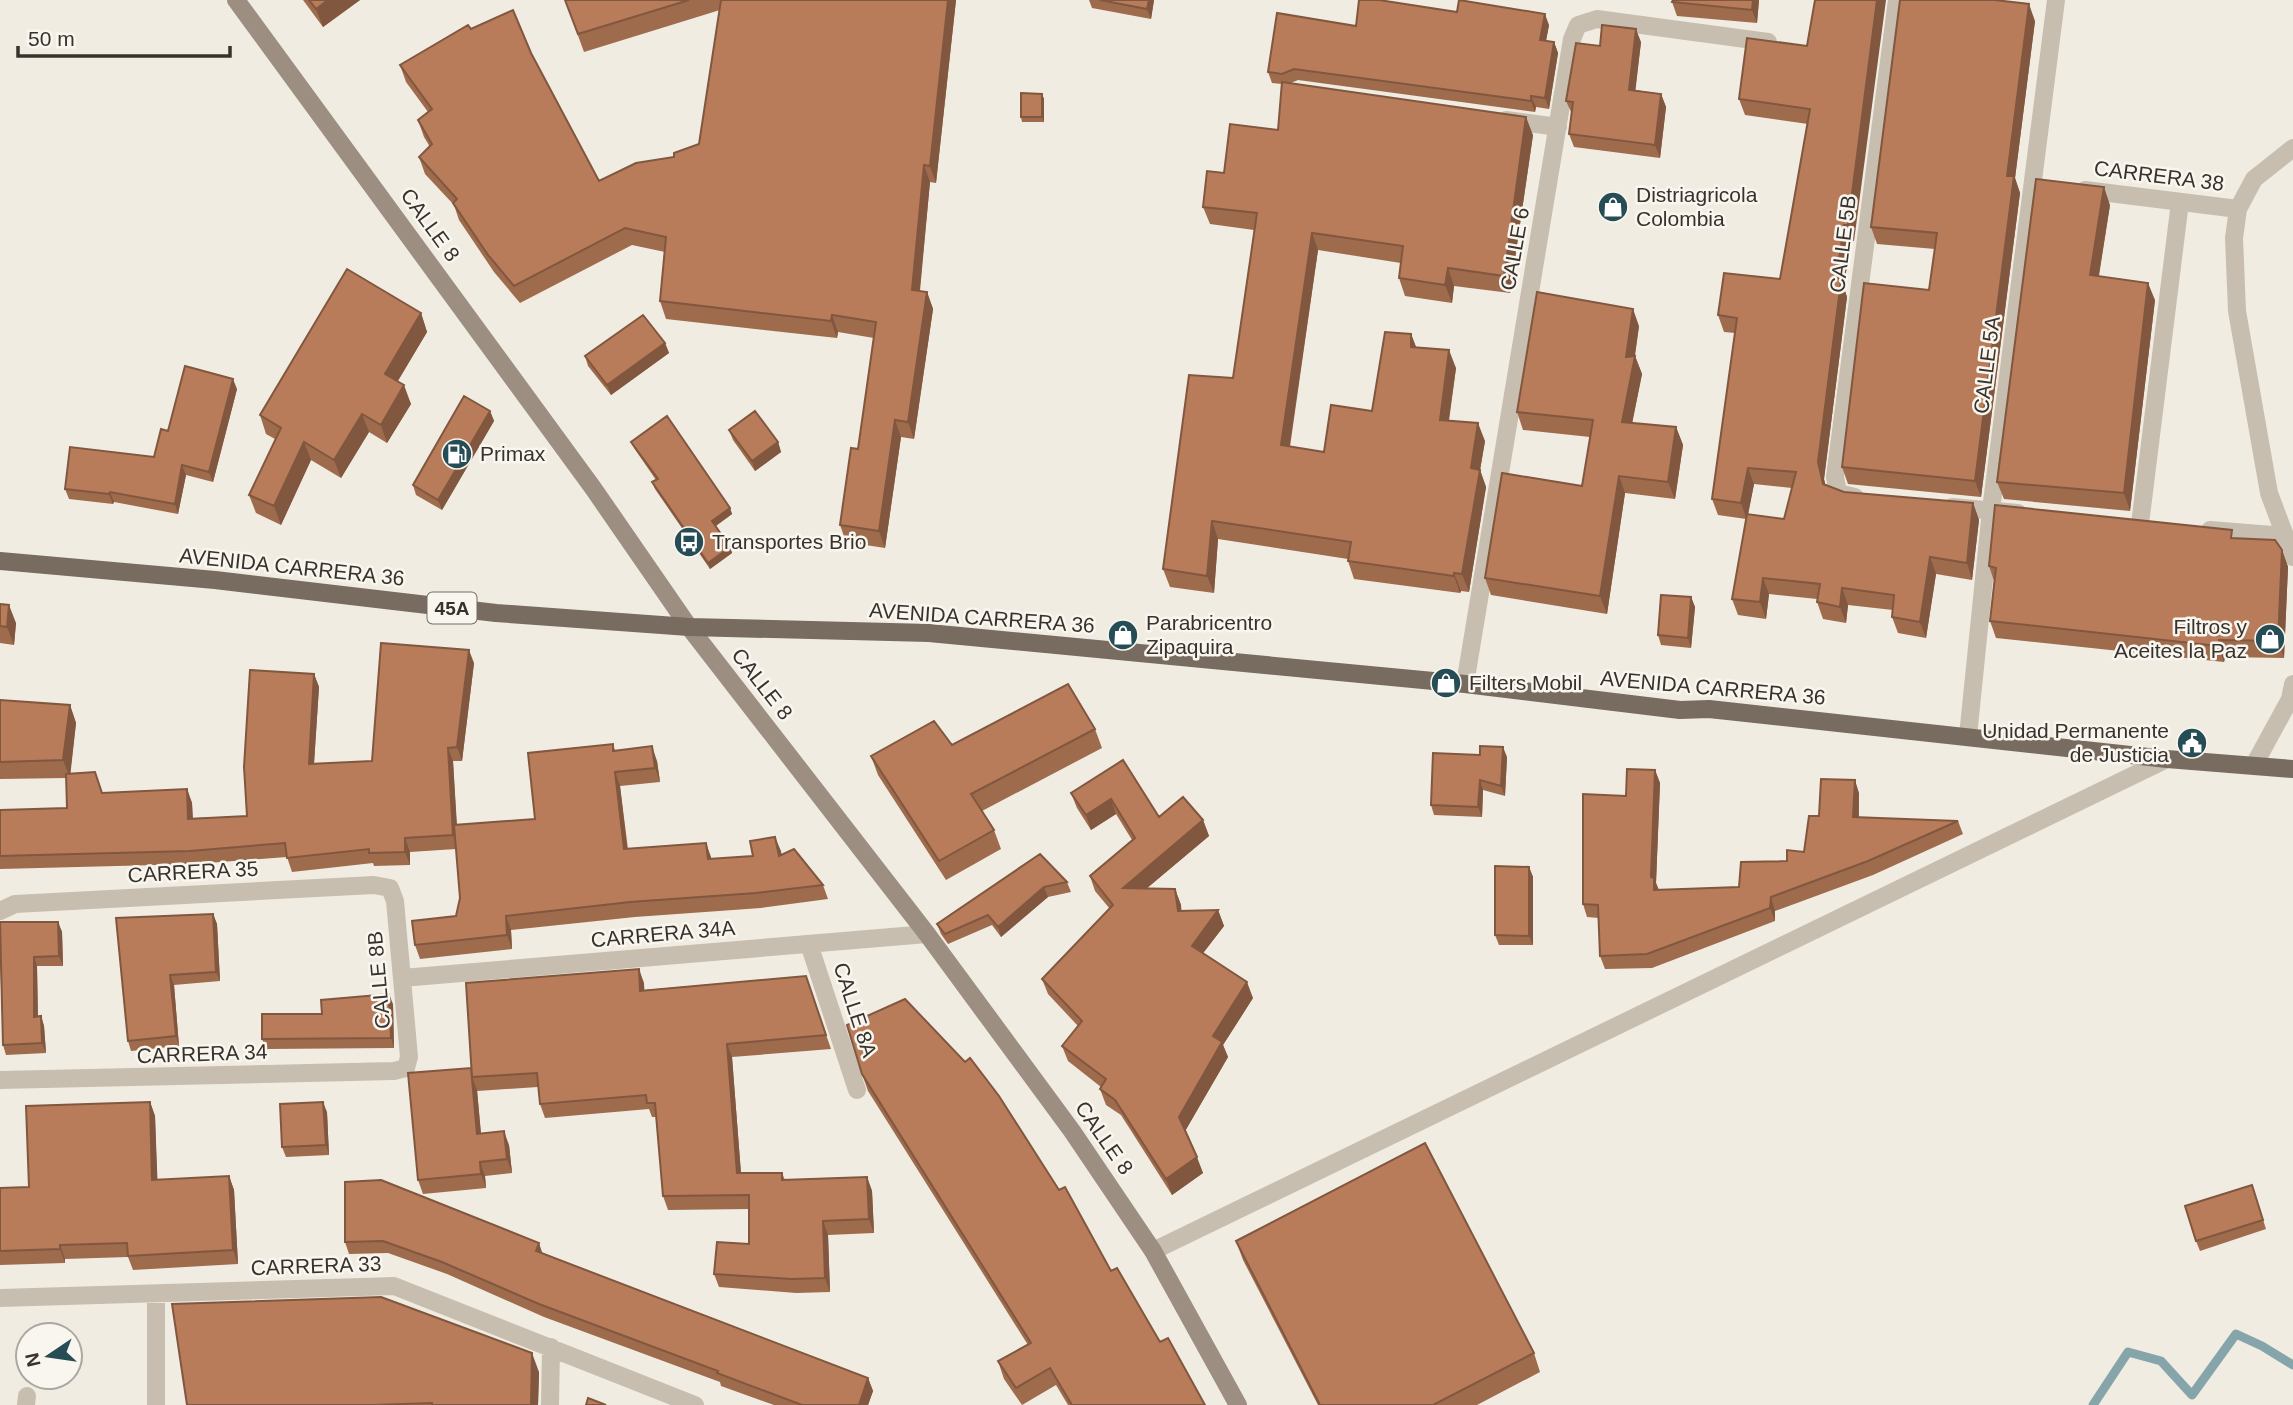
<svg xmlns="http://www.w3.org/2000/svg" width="2293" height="1405" viewBox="0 0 2293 1405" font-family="Arial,sans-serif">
  <rect width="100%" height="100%" fill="#f1ece2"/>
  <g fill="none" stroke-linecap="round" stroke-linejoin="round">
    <!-- stream -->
    <path stroke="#85a5ab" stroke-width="9" d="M2093,1405L2128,1352L2161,1361L2192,1395L2236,1334L2262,1346L2293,1365"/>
    <!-- minor -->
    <path stroke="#c8beaf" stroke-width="18" d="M1506,120L1558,127
      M2293,148L2254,179L2238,209L2234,238L2237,311L2269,493L2293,557
      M2085,190L2238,209
      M1855,497L1838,493L1835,477L1897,0
      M1952,507L2018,513
      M2140,524L2180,202
      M2210,530L2285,536
      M1465,684L1572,39L1578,25L1597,19L1768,42
      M1968,736L1991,510L2056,0
      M2254,765L2290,699L2293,684
      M0,911L15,904L374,885L390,888L395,901L409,1057L406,1068L394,1071L0,1080
      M809,944L857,1090
      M402,978L927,934
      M1153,1251L2167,759
      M156,1295V1405
      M0,1298L394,1286L695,1405
      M26,1405L27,1396
      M550,1405L551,1347"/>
    <!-- secondary -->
    <path stroke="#9c8e81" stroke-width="18" d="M236,0L593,488L689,627L927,934L1072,1131L1153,1251L1238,1405"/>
    <!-- primary -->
    <path stroke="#786b5f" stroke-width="18" d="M0,561L215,580L496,613L689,627L929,633L1465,684L1680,710L1709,709L2167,759L2293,769"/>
  </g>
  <!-- wall -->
  <path fill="#9e6b4d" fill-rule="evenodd" d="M303,0H360L323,27Z
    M565,0H956L936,183L930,182L920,291L927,292L933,309L914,439L901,437L885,548L846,542L840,525L858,449L874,338L838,332L837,338L666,319L660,301L665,252L632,245L520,303L494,272L459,220L454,205L425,174L419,157L430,147L424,137L418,120L428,112L406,82L400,65L471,29L531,53L599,181L674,157L699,144L720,10L584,52Z
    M1089,0H1154L1151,19L1092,8Z
    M1673,0H1759L1757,23L1677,16L1672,2Z
    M2035,21L2015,178L2020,193L1981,497L1848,484L1842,467L1929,290L1935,249L1877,244L1871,227Z
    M1549,25L1546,41L1554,42L1558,53L1549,109L1536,107L1535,112L1298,80L1291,83L1533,135L1510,293L1454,286L1452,303L1405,296L1399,278L1401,263L1318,250L1290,447L1324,452L1372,411L1411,334L1416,347L1456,368L1449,421L1485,441L1480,470L1486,487L1469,592L1461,591L1460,593L1354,579L1348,561V559L1218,539L1214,593L1170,587L1163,569L1233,378L1254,230L1210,224L1203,207L1224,173L1278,130L1282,84L1272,83L1268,72L1356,26Z
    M1641,42L1635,90L1661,94L1666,107L1660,158L1574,147L1569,134L1572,114L1566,101L1600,46Z
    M1807,46L1854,241H1850L1844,288L1847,297L1824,479L1825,484L1844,492L1973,503L1979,520L1972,580L1936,574L1926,638L1898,633L1892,617L1893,610L1848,605L1846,623L1823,619L1817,602V599L1769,594L1766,619L1738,615L1732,599L1746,519L1718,515L1712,499L1735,333L1724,332L1718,315L1780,279L1808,124L1745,115L1739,99ZM1754,484L1792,488L1784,519L1748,514Z
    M1042,94L1044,99V122H1022L1021,117Z
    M2110,205L2099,276L2155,300L2130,511L2004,499L1997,482Z
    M421,313L427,332L398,381L411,404L387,443L369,432L341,478L311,460L281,525L256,513L249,495L275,439L266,434L260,415Z
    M1639,326L1635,356L1642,374L1632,423L1676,427L1683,445L1675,499L1625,493L1607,614L1491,595L1485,578L1582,486L1590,437L1523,430L1517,412Z
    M665,343L669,353L611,395L588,366L585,356Z
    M237,389L213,482L186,475L178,514L114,502L113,504L69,499L65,489L154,457L168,431Z
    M490,411L494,421L442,510L416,495L413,485Z
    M729,430L778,442L781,452L755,471L733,440Z
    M631,442L730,508L732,514L716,526L730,547L732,553L710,569L655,489L652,482L656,480L634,448Z
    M2236,539L2282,550L2288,567L2284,658L2225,657L2224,662L1996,638L1990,621L1994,581L1989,566Z
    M1691,597L1695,607L1691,648L1661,645L1658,635Z
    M0,604L16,623L14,645L0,643V647Z
    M474,663L462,761H453L457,825L535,819L613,744L615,750L657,761L660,782L620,786L628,849L706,843L711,859L753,856L775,837L781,855L823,885L828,899L761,908L635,917L511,930L512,949L420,959L415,945L456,916L460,898L456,849L410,852V865L374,866L373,863L292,872L287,857L195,864L0,869V810L67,808L66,778L0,779V700L70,705L76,723L70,773L102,793L187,789L192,803L193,818L247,816L314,674L319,687L314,764L372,761Z
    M1095,729L1102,748L982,811L994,830L1001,849L946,880L878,775L871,756L952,745Z
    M1507,757L1505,796L1483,790L1482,817L1434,815L1431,805Z
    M1123,760L1159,817L1203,820L1209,836L1146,889H1175L1181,905V911L1218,910L1224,926L1203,953L1253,998L1223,1045L1228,1057L1185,1131L1203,1173L1172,1195L1121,1115L1106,1105L1100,1089L1101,1087L1068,1061L1062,1046L1078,1026L1048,994L1042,979L1110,909L1095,891L1090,876L1132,840L1116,814L1091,830L1077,808L1071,793Z
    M1655,770L1660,783L1656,883L1659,890L1739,887L1804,852L1819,816L1859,793V817L1958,821L1963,834L1873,875L1775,911V921L1652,968L1605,969L1600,956L1599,918L1587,917L1583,904L1626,796Z
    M1040,854L1067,882L1071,892L1048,897L1001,937L992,925L948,944L941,934L937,924Z
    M1529,867L1533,877V945H1499L1495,935Z
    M213,914L217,924L220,981L174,985L179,1046L131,1051L128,1041L116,918Z
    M58,922L62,932L63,966H37L38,1017L41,1016L44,1026L46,1053L6,1055L3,1045L0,957Z
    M806,976L831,1049L732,1057L741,1173H782L785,1180L867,1177L872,1191L874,1233L828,1235L830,1292L796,1293L719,1287L714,1274L749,1244V1209L668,1210L663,1196L656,1117H652L649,1109L545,1118L540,1104L538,1087L477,1091V1090L481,1133L509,1145L512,1173L485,1176L486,1188L423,1194L418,1180L471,1068L644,983V990Z
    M393,1004L394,1048L266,1049L262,1039L322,1014Z
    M862,1074L1111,1271L1160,1342L1205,1405H1068L1056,1385L1022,1405L1004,1379L998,1361L1028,1345L868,1091Z
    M150,1102L155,1116L157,1180L229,1176L234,1190L238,1264L133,1270L128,1257L65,1259V1263L0,1265V1188L29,1187Z
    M327,1112L329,1155L286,1157L282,1147Z
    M345,1182L543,1253L868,1378L873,1391L868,1405H774L721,1386L720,1382L544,1317L447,1274L388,1253L349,1254L345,1242Z
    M2252,1185L2266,1229L2200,1251L2196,1241Z
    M1236,1241L1534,1353L1540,1372L1477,1405H1318L1243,1260Z
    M539,1372L538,1405H187Z"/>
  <!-- shaded-wall -->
  <path fill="#81573f" d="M328,0H360L323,27L316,9Z
    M948,0H956L936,183L930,166Z
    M1149,0H1154L1151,19L1147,9Z
    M1753,0H1759L1757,23L1752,10Z
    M1877,0H1886L1854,241L1848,225Z
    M2029,4L2035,21L2015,178L2020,193L1981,497L1975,481L2007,176Z
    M1545,14L1549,25L1544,51L1540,40Z
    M1636,29L1641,42L1634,103L1629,90Z
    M1554,42L1558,53L1549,109L1545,98Z
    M1042,94L1044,99V122L1042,117Z
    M1661,94L1666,107L1660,158L1655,145Z
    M1531,96L1536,107L1535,112L1531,101Z
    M1526,117L1533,135L1510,293L1504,276Z
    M924,165L930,182L918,307L912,290Z
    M2104,187L2110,205L2096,292L2090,275Z
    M1844,225L1850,241L1844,288L1847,297L1824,479L1829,500L1823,484L1818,462L1836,280Z
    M1312,233L1318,250L1287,463L1281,445Z
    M1448,268L1454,286L1452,303L1445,285Z
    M2148,283L2155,300L2130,511L2124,493Z
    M927,292L933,309L914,439L908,422Z
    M1633,309L1639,326L1633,367L1635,356L1642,374L1629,439L1622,422L1626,357Z
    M421,313L427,332L391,392L385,374Z
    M832,315L838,332L837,338L831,321Z
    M1411,334L1418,352L1411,347Z
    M665,343L669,353L611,395L607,385Z
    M1449,350L1456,368L1446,438L1440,420Z
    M233,379L237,389L213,482L209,472Z
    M404,385L411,404L387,443L381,425Z
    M490,411L494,421L442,510L438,500Z
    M362,414L369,432L341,478L334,460Z
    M895,420L901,437L885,548L879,531Z
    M1478,423L1485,441L1480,470L1486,487L1469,592L1462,574L1471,468Z
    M1676,427L1683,445L1675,499L1668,482Z
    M304,442L311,460L281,525L274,506Z
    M778,442L781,452L755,471L752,461Z
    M182,465L186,475L178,514L175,504Z
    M1748,468L1754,484L1747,520L1741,503Z
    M1619,476L1625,493L1607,614L1600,596Z
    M110,492L114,502L113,504L109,494Z
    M1973,503L1979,520L1972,580L1967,563Z
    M730,508L732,514L714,527L712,521Z
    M1212,521L1218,539L1214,593L1207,576Z
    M730,547L732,553L710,569L708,563Z
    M2282,550L2288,567L2284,658L2278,641Z
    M1930,557L1936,574L1926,638L1920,622Z
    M1454,573L1461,591L1460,593L1454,576Z
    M1763,578L1769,594L1766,619L1760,602Z
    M1842,588L1848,605L1846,623L1840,607Z
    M1691,597L1695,607L1691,648L1688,638Z
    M9,605L16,623L14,645L7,627Z
    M2219,640L2225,657L2224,662L2218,646Z
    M469,650L474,663L462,761L457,747Z
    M314,674L319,687L313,778L309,764Z
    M70,705L76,723L70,778L63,760Z
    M652,746L657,761L660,782L655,768Z
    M1503,747L1507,757L1505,796L1501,786Z
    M448,748L453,761L458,849L453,835Z
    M1655,770L1660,783L1656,883L1659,891L1654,890L1651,877Z
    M615,772L620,786L629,864L624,849Z
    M1480,780L1483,790L1482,817L1478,807Z
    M1855,780L1859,793L1858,830L1853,817Z
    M187,789L192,803L193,832L188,819Z
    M1111,799L1116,814L1091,830L1086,815Z
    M1203,820L1209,836L1128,904L1123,888Z
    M775,837L781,851L784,870L779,856Z
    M405,838L410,852V865L405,852Z
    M706,843L711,857L713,874L708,859Z
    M1529,867L1533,877V945L1529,936Z
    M1044,887L1048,897L1001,937L998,927Z
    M1175,889L1181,905L1183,927L1178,911Z
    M1771,897L1775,911V921L1770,908Z
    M1218,910L1224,926L1197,961L1192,946Z
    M213,914L217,924L220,981L216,972Z
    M506,916L511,930L512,949L507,935Z
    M58,922L62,932L63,966L59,956Z
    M34,957L37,966L38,1027L34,1017Z
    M639,969L644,983L645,1004L640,991Z
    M170,975L174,985L179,1046L176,1036Z
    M1247,982L1253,998L1223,1045L1228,1057L1184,1133L1179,1117L1213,1036Z
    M389,994L393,1004L394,1048L391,1038Z
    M41,1016L44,1026L46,1053L42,1043Z
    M727,1044L732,1057L742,1187L737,1173Z
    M472,1077L477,1090L482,1147L477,1134Z
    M150,1102L155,1116L158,1194L152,1180Z
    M323,1102L327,1112L329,1155L326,1145Z
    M504,1131L509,1145L512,1173L507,1159Z
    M1197,1157L1203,1173L1172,1195L1166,1179Z
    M480,1162L485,1176L486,1188L481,1174Z
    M229,1176L234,1190L238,1264L233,1250Z
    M867,1177L872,1191L874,1233L869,1219Z
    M823,1221L828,1235L830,1292L825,1278Z
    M539,1243L543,1255L536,1251Z
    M60,1245L65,1259V1263L60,1249Z
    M532,1353L539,1372L538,1405H531Z
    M868,1378L873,1391L868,1405H859Z"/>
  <!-- building -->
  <path fill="#b87c5a" stroke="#81573f" stroke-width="2" d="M309,0H328L316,9Z
    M565,0H689L578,34Z
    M721,0H948L930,166L924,165L912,290L927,292L908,422L895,420L879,531L840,525L851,448L858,449L876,322L832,315L831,321L660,301L666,237L625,228L514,286L488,255L453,203L457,199L419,157L432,144L418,120L432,109L400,65L468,25L471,29L513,10L531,53L599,181L636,163L674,157V153L699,144Z
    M1100,0H1149L1147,9Z
    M1359,0H1379L1457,12L1459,0L1545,14L1540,40L1554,42L1545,98L1531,96V101L1294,69L1282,74L1268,72L1277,13L1356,26Z
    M1673,0H1753L1752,10L1672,2Z
    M1815,0H1877L1848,225H1844L1836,280L1841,281L1818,462L1823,484L1844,492L1973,503L1967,563L1930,557L1920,622L1892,617L1894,595L1842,588L1840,607L1817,602L1820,584L1763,578L1760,602L1732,599L1747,514L1784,519L1796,472L1748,468L1741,503L1712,499L1737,318L1718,315L1724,273L1780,279L1810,109L1739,99L1747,38L1807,46Z
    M1900,0H1995L2029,4L2007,176H2014L1975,481L1842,467L1864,283L1929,290L1937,233L1871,227Z
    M1602,25L1636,29L1629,90L1661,94L1655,145L1569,134L1573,102L1566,101L1576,43L1600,46Z
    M1282,82L1526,117L1504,276L1448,268L1445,285L1399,278L1403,246L1312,233L1281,445L1324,452L1331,405L1372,411L1385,332L1411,334V347L1449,350L1440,420L1478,423L1471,468L1480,470L1462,574L1454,573V576L1348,561L1351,542L1212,521L1207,576L1163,569L1189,375L1233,378L1257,213L1203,207L1207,171L1224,173L1230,124L1278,130Z
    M1021,93L1042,94V117H1021Z
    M2036,179L2104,187L2090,275L2148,283L2124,493L1997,482Z
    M347,269L421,313L385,374L404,385L381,425L362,414L334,460L304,442L274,506L249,495L281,428L260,415Z
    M1537,292L1633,309L1626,357L1635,356L1622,422L1676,427L1668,482L1619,476L1600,596L1485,578L1502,473L1582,486L1593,420L1517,412Z
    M643,315L665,343L607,385L585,356Z
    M185,366L233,379L209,472L182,465L175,504L110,492L109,494L65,489L70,447L154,457L161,429L168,431Z
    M464,396L490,411L438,500L413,485Z
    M755,411L778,442L752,461L729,430Z
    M667,416L730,508L712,521L730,547L708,563L652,482L658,479L631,442Z
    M1995,505L2232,530L2231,538L2275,540L2282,550L2278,641L2219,640L2218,646L1990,621L1996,568L1989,566Z
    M1661,595L1691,597L1688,638L1658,635Z
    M0,604L9,605L7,627L0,626Z
    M381,643L469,650L457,747L448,748L453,835L405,838V852L369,853V849L287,858L285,843L190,851L0,856V810L67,808L66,774L95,772L102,793L187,789L188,819L247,816L244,767L250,670L314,674L309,764L372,761Z
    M1068,684L1095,729L971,794L994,830L939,861L871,756L934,721L952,745Z
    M0,700L70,705L63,760L0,762Z
    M613,744V751L652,746L655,768L615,772L624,849L706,843L708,859L753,856L750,841L775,837L779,856L794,849L823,885L756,893L630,902L506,916L507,935L415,945L412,921L456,916L460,898L454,825L535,819L528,753Z
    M1480,746L1503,747L1501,786L1480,780L1478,807L1431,805L1433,753L1480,755Z
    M1123,760L1159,817L1183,797L1203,820L1123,888L1175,889L1178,911L1218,910L1192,946L1247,982L1213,1036L1222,1042L1179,1117L1197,1157L1166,1179L1115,1100L1100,1089L1106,1079L1062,1046L1082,1021L1042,979L1113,905L1090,876L1135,838L1111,799L1086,815L1071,793Z
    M1627,769L1655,770L1651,877L1654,878V890L1739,887L1741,862L1787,861V850L1804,852L1809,816H1819L1821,779L1855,780L1853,817L1958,821L1868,861L1771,897L1770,908L1647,954L1600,956L1598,905L1583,904V794L1626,796Z
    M1040,854L1067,882L1044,887L998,927L988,915L945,934L937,924Z
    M1495,866L1529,867V936L1495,935Z
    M213,914L216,972L170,975L176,1036L128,1041L116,918Z
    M0,922H58L59,956L34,957V1017L41,1016L42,1043L3,1045Z
    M639,969L640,991L806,976L826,1035L727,1044L737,1173H782V1180L867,1177L869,1219L823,1221L825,1278L791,1279L714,1274L717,1242L749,1244V1195L663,1196L655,1103H647L646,1095L540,1104L537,1073L472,1077L466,983Z
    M389,994L391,1038L262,1039V1014H322L321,1000Z
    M905,999L965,1062L970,1058L999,1096L1059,1190L1065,1187L1111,1271L1117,1268L1160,1342L1168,1338L1205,1405H1072L1050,1368L1016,1388L998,1361L1031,1343L862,1074L847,1025Z
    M471,1068L477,1134L504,1131L507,1159L480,1162L481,1174L418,1180L408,1073Z
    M150,1102L152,1180L229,1176L233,1250L128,1256L127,1243L60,1245V1249L0,1251V1188L29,1187L26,1106Z
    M323,1102L326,1145L282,1147L280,1104Z
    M1425,1143L1534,1353L1433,1405H1320L1236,1241Z
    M381,1180L539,1243L536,1251L868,1378L859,1405H802L717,1373L718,1371L539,1304L442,1262L383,1241L345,1242V1182Z
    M2252,1185L2263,1220L2196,1241L2185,1206Z
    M381,1297L532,1353L531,1405H432V1403L373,1405H187L172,1304Z
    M588,1398L606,1405H586Z"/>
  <!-- icons -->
  <defs>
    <g id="shop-disc" transform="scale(1.575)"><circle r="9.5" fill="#264c55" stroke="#f9f6ef"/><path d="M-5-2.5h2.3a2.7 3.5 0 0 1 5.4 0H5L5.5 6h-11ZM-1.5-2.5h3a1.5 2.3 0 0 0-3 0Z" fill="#fff"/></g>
    <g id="fuel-disc" transform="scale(1.575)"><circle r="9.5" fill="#264c55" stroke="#f9f6ef"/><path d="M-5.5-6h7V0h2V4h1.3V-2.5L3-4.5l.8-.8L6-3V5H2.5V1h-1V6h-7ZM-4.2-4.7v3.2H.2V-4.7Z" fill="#fff"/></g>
    <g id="bus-disc" transform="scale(1.575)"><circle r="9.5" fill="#264c55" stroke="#f9f6ef"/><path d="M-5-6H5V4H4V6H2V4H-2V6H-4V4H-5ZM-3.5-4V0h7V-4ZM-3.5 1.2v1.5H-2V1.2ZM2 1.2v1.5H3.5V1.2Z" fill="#fff"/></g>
    <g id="civic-disc" transform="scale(1.575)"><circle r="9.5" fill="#264c55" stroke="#f9f6ef"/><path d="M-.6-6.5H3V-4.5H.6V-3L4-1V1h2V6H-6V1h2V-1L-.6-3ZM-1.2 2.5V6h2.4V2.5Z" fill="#fff"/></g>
  </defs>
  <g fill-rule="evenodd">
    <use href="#shop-disc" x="1613" y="207"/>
    <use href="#fuel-disc" x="457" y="454"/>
    <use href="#bus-disc" x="689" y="542"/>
    <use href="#shop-disc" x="1123" y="635"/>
    <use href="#shop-disc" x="2270" y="639"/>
    <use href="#shop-disc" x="1446" y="683"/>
    <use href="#civic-disc" x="2192" y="743"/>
  </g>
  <g text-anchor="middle" stroke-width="5" stroke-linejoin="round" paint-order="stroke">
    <!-- shield labels -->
    <rect fill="#f9f6ef" stroke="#726d66" stroke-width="2" x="427.5" y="592.5" width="49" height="31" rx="5"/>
    <g font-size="19" font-weight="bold" fill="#38322c">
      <text x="452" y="615">45A</text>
    </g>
    <!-- street labels -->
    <g font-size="21" fill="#38322c" stroke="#f9f6ef">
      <text transform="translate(2159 176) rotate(7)" y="7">CARRERA 38</text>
      <text transform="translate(430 225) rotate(54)" y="7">CALLE 8</text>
      <text transform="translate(1843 244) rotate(-83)" y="7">CALLE 5B</text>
      <text transform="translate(1515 249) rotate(-80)" y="7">CALLE 6</text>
      <text transform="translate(1987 365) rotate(-83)" y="7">CALLE 5A</text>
      <text transform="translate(292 567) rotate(6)" y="7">AVENIDA CARRERA 36</text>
      <text transform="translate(982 618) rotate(4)" y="7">AVENIDA CARRERA 36</text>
      <text transform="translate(762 684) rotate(52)" y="7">CALLE 8</text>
      <text transform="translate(1713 688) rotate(5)" y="7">AVENIDA CARRERA 36</text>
      <text transform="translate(193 872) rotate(-3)" y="7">CARRERA 35</text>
      <text transform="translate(663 934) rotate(-5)" y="7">CARRERA 34A</text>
      <text transform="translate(379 980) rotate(-95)" y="7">CALLE 8B</text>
      <text transform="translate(855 1010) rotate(72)" y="7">CALLE 8A</text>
      <text transform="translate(202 1054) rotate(-2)" y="7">CARRERA 34</text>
      <text transform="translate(1104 1138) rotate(55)" y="7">CALLE 8</text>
      <text transform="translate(316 1266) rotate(-2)" y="7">CARRERA 33</text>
    </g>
    <!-- poi labels -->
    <g font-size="21" fill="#38322c" stroke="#f9f6ef" text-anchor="start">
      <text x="1636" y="202">Distriagricola<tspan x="1636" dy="24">Colombia</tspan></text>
      <text x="480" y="461">Primax</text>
      <text x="712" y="549">Transportes Brio</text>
      <text x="1146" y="630">Parabricentro<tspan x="1146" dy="24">Zipaquira</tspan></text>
      <text x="2247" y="634" text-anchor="end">Filtros y<tspan x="2247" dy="24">Aceites la Paz</tspan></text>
      <text x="1469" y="690">Filters Mobil</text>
      <text x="2169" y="738" text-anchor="end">Unidad Permanente<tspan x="2169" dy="24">de Justicia</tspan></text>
    </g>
  </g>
  <!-- north arrow -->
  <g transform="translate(49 1356) rotate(257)"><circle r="33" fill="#f9f6ef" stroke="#aca8a1" stroke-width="2"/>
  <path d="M0-5L12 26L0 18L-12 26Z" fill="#264c55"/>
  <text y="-10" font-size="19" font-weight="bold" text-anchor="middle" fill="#38322c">N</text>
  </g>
  <!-- scale -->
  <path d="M18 46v10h212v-10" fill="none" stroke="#38322c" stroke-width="3.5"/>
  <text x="28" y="46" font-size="21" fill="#38322c" stroke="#f9f6ef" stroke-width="5" paint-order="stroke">50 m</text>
</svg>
